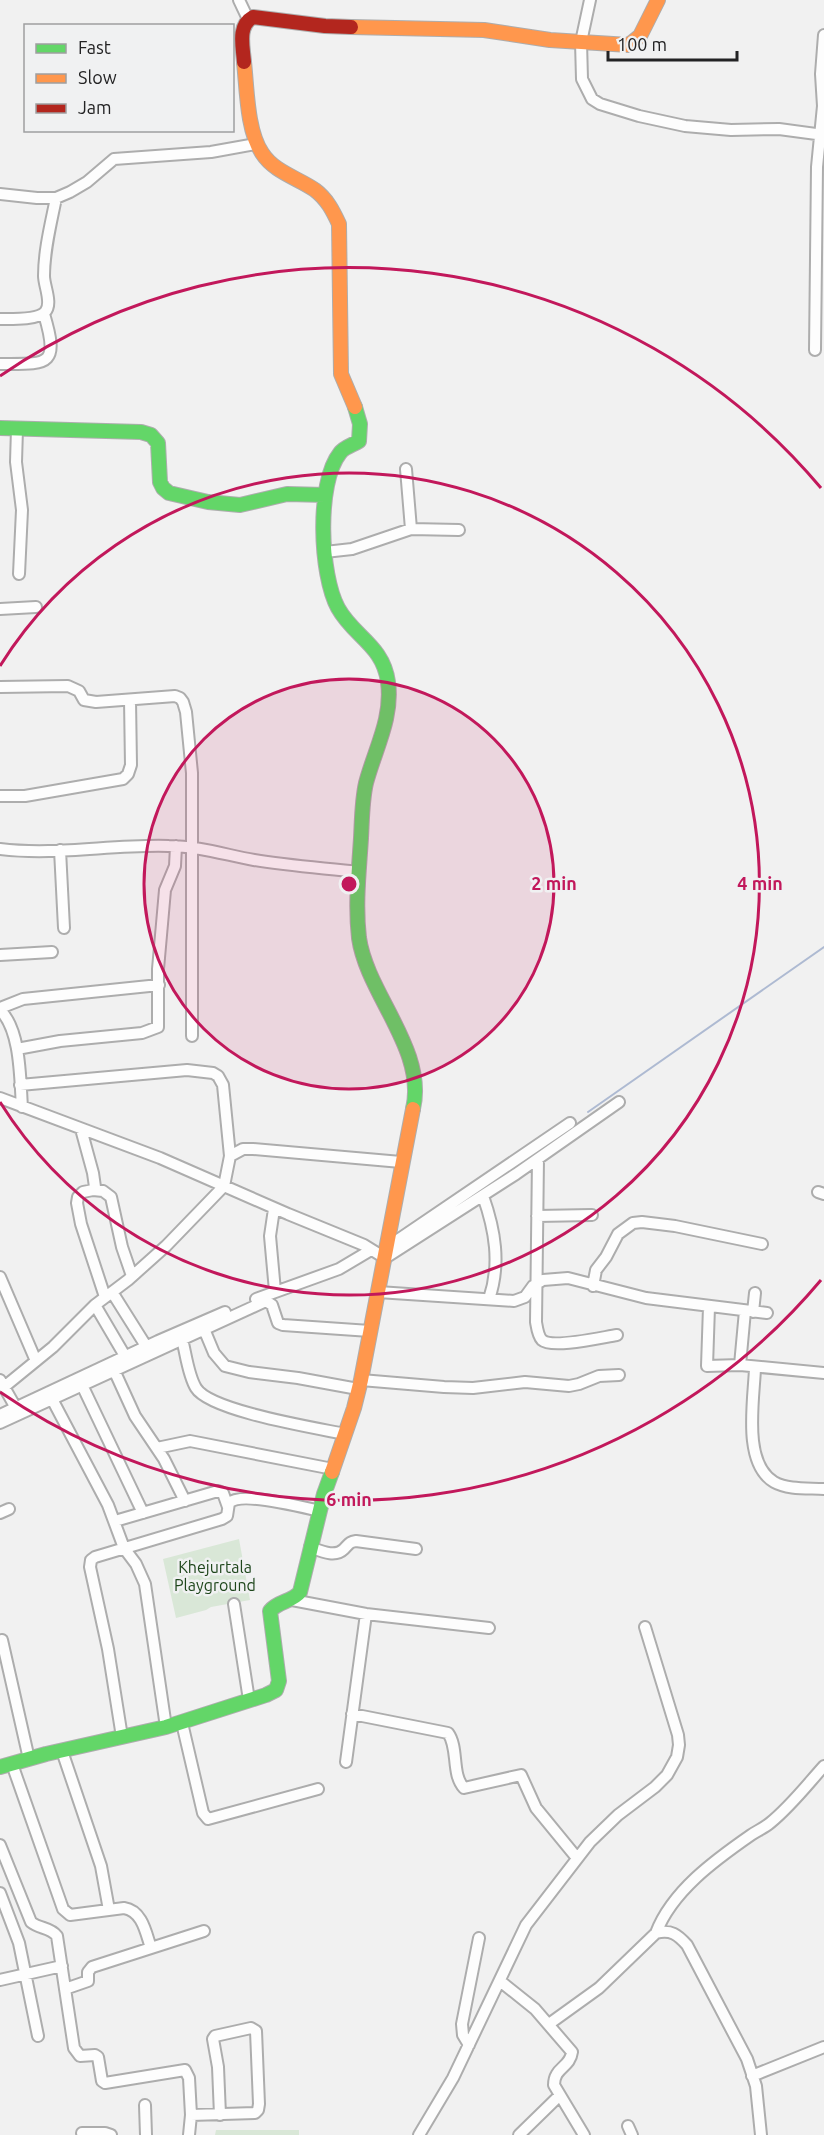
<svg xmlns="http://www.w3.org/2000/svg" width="824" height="2135" viewBox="0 0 824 2135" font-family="Ubuntu,sans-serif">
  <rect width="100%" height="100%" fill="#f1f1f1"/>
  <!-- green -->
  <path fill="#d9e7d7" d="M239,1539L250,1600L211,1607L206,1610L176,1618L163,1559Z
    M216,2130H299V2135H215Z"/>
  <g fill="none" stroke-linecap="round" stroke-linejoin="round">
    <!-- stream -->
    <path stroke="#aebad2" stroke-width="2" d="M588,1112L824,947"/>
    <!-- street casing -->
    <g stroke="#adadad" stroke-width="14">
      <path id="street" d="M239,0L248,19
        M590,0L581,42L582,79L592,99L600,104L639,116L685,126L731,130L779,129L824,135
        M0,194L37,198H56L70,192L87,182L114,159L211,152L256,144
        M0,319C11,319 38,320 45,312C53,304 44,286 44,276C44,250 51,223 56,198
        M815,350L817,167L823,106L821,74L824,35
        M0,364C48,364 60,367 44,314
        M17,429L16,462L22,510L19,574
        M406,469L411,529
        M325,552L352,549L411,529L459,530
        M0,609L36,607
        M0,687L68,686L79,691L84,700L96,702L175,696L180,698L183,702L186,712L192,773V1036
        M0,796H25L123,779L128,774L131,765L130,700
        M0,849C56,856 113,844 169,846C198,846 226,855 254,860C289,866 324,868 359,872
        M60,850L64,928
        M0,955L52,952
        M0,1008L23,999L159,985
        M0,1010C21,1030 20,1080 22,1107
        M17,1049L60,1041L142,1033L158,1027V969L165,890L175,866L176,846
        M20,1085L187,1070L213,1073L218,1076L223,1085L230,1156
        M0,1098L160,1158L288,1214L364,1245L385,1258L516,1174L619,1102
        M81,1129L93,1173L95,1187L93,1190L83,1192L78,1197L77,1203L81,1224L105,1297
        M538,1159L536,1322C537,1328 538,1336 542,1340C552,1349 603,1337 617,1335
        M93,1190L103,1191L111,1197L122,1247L132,1276
        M818,1192L824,1194
        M483,1196C495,1230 501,1264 489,1299
        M274,1209L270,1236L275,1291
        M537,1216L592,1215
        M386,1248L570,1123
        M0,1277L36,1361
        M593,1286L596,1270L606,1257L618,1234L633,1223L642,1222L675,1226L762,1244
        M112,1292L146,1346
        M378,1292L514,1301L525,1297L533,1286L543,1280L568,1278L646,1298L767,1313
        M256,1299L339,1269L371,1250
        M95,1305L125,1356
        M709,1307L707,1366L740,1365L824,1373
        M753,1312L755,1293
        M204,1329L214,1353L225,1366L249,1372L298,1378L358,1389
        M182,1339C186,1354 188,1375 196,1388C210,1411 316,1428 345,1434
        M740,1365L745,1311
        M755,1368C754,1399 742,1463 774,1482C788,1490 808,1488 824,1489
        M114,1370L135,1416L164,1459L185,1501
        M0,1380L16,1408
        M361,1380L444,1387L473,1388L525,1382L569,1386L579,1384L599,1376L619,1375
        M82,1385L143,1513
        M4,1387L53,1347L95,1305L128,1280L166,1246L224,1186L230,1156L243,1149H253L401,1162
        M52,1399L108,1505L124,1548L136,1564L145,1584L166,1727
        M0,1415L158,1341L225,1312
        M0,1423L266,1301L272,1305L278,1323L283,1325L370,1331
        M157,1448L190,1441L333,1469
        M0,1513L9,1509
        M115,1521L218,1491L223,1493L228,1507
        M310,1547C321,1551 335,1558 344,1549C349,1544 349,1542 356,1541L416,1549
        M292,1600L366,1614L489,1628
        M234,1604L249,1700
        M2,1640L29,1759
        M352,1714L448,1733C459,1748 451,1774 464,1788L521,1775L536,1808L577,1858
        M182,1723L203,1813L208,1819L318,1789
        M122,1737L108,1649L90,1567L91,1560L95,1557L222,1519L227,1516L229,1503C241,1491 302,1507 320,1511
        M62,1751L101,1866L109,1910
        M346,1762L366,1614
        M12,1764L63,1909L70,1915L124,1908C143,1911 146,1934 151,1948
        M0,1845L31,1922C39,1929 50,1927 57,1936L74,2048L80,2056L95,2055L98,2057L102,2081L105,2083L185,2070L189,2078L191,2115L255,2113L258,2110L259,2104L256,2031L251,2028L215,2036L213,2039L218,2067L220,2115
        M0,1893L19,1943L38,2036
        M656,1933C672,1891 715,1860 751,1835C757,1831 764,1828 770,1823C790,1807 807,1785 824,1766
        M0,1980L62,1966
        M500,1981L535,2009L572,2052C570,2068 554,2067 554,2085L584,2135
        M65,1989L88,1981V1972L92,1967L204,1931
        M549,2024L599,1988L656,1933C671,1929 678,1935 687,1945L747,2059L756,2086L761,2135
        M469,2045L463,2035L462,2024L479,1938
        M752,2076L824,2047
        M145,2105L146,2135
        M628,2126L632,2135
        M82,2133H105L111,2135
        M189,2135L191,2115
        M419,2135L453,2078L526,1925L590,1842L618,1815L655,1787L667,1775L677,1757L679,1745L678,1735L645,1627
        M519,2135L559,2096"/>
    </g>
    <!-- fast casing -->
    <g stroke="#adadad" stroke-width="16">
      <path id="fast" d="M355,407L360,424L359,441C353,445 344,447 340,453C316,483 320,575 338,608C354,637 383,645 388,682C393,718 375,749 366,783C362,800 362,820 361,838C359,871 355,904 359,938C367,994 427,1050 413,1109
        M0,428L141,432L151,435L158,443L160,482L163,488L169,493L208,502L240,505L287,494L325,495
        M0,1767L46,1754L166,1727L266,1695L276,1690L279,1681L270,1611C278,1601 292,1602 300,1592L324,1494L332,1472"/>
    </g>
    <!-- slow casing -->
    <g stroke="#adadad" stroke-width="16">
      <path id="slow" d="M351,27L484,30L550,40L629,45L640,36L658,0
        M244,62C247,89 247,131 262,153C274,172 298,178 315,190C327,199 333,211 339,224L341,374L355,407
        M332,1472L354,1408L361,1380L413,1109"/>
    </g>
    <!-- jam casing -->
    <g stroke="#adadad" stroke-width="16">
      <path id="jam" d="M244,62C243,47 237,26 253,17L325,26L351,27"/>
    </g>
    <!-- street -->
    <use href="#street" stroke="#fdfdfd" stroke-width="10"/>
    <!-- fast -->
    <use href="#fast" stroke="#63d668" stroke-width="14"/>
    <!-- slow -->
    <use href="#slow" stroke="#ff974d" stroke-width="14"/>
    <!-- jam -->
    <use href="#jam" stroke="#b3261e" stroke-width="14"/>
  </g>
  <!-- distance rings -->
  <circle cx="349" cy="884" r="205" fill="#c2185b" fill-opacity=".12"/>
  <g fill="none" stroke="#c2185b" stroke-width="3">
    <circle cx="349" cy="884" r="205"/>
    <path d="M0 666A411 411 0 1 1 0 1102"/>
    <path d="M821 1280A616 616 0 0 1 0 1392M0 376A616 616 0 0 1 821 488"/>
  </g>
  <g text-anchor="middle" stroke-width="5" stroke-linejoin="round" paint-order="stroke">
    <!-- park labels -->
    <g font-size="16" fill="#1e461b" stroke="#f0f1f2">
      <text x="215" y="1573">Khejurtala<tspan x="215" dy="18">Playground</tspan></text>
    </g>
  </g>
  <circle cx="349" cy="884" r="9" fill="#c2185b" stroke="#f0f1f2" stroke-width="3"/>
  <g font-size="18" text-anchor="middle" font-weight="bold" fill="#c2185b" stroke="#f0f1f2" stroke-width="5" stroke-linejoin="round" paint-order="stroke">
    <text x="554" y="890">2 min</text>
    <text x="760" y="890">4 min</text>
    <text x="349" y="1506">6 min</text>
  </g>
  <!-- legend -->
  <rect x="24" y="24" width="210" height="108" fill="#f0f1f2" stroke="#9e9fa0" stroke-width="1.5"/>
  <rect x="36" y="44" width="30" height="9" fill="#63d668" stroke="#9e9fa0" stroke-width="1.5"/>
  <text x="78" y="54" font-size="18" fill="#232324">Fast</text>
  <rect x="36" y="74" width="30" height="9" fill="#ff974d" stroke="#9e9fa0" stroke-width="1.5"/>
  <text x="78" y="84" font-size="18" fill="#232324">Slow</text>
  <rect x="36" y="104" width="30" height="9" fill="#b3261e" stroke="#9e9fa0" stroke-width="1.5"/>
  <text x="78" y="114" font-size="18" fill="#232324">Jam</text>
  <!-- scale -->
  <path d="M608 51v9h129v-9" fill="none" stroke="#232324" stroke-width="3"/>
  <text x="617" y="51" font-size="18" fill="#232324" stroke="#f0f1f2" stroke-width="4.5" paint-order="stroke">100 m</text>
</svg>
